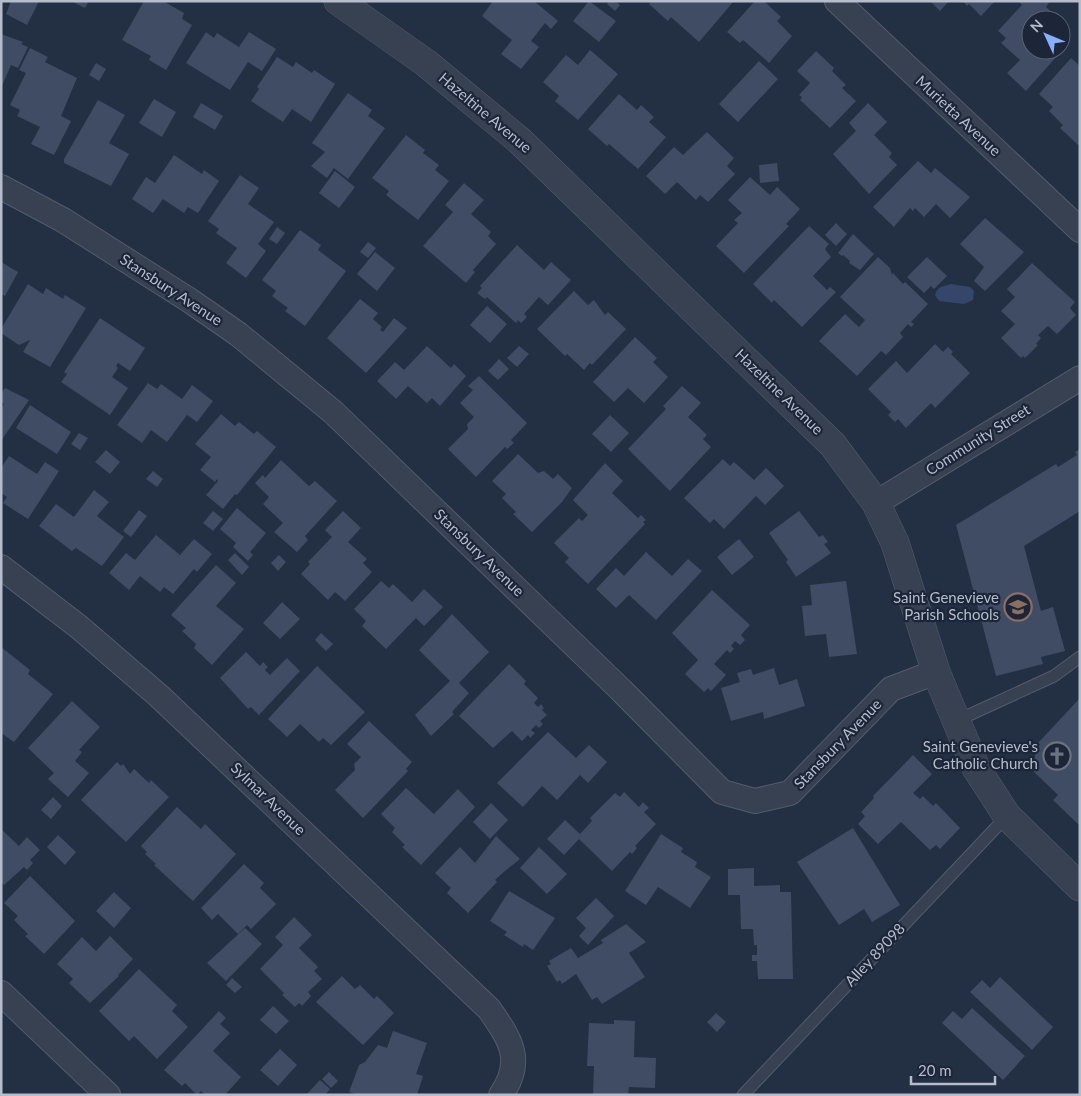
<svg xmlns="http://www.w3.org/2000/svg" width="1081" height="1096" viewBox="0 0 1081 1096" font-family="Lato,sans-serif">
  <rect width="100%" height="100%" fill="#232f43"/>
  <!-- water -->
  <path fill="#34476a" d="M951,284L970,287L974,291L973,300L964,304L939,301L935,295C938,285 943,287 951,284Z"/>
  <!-- building -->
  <path fill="#404c63" d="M11,1H39L27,25L6,14Z
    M71,1H89L85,8Z
    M144,1H163L184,13L182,19L192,25L166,70L149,60L151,56L122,40Z
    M493,1H534L558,21L551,29L545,23L531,41L539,47L521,69L501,54L512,40L482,16Z
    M589,1L616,21L599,42L573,21Z
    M609,1H615L620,5L615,11L607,4Z
    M651,1H734L699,42L671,17L668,21L649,4Z
    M755,1H764L781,17L777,21L792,36L769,63L743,40L740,43L727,32Z
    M930,1H949L940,11Z
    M963,1H995L981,16L969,4L967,6Z
    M1022,1H1050L1046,7L1057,17L1054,20H1031V50H1050L1057,56L1026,91L1007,73L1020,60L1001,43L1006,38L998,31L1022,5L1020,3Z
    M206,32L214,38L217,33L239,47L249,32L276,49L262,71L248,62L230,90L186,63Z
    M1,34L23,42L21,44L28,47L18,68L11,65L1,88Z
    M30,48L48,57L45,62L77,78L61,116L71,121L54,155L31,144L40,127L17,116L20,110L10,105L26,73L19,70Z
    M590,50L618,74L578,120L555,101L559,96L543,82L566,55L578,65Z
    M816,51L834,68L832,71L846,85L842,88L856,101L830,128L800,100L802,97L799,95L810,83L797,71Z
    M277,57L293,67L296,62L312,73L314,70L335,84L311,122L292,109L283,122L251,101L259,89L257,87Z
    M1071,58L1080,66V143L1078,145L1060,128L1063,125L1049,111L1053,107L1039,94Z
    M759,61L778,79L738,122L719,104Z
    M96,63L106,69L99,81L89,75Z
    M348,93L372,110L368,116L385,128L348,179L334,168L327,178L311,166L325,152L312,143Z
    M619,94L637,110L641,105L654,117L649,122L666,137L638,169L609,144L607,146L588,129Z
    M154,99L176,112L162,137L139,123Z
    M98,100L125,115L109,143L129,154L111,186L64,163V159Z
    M201,103L223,116L215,130L193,117Z
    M868,103L887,122L874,135L892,153L889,157L897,165L869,194L833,154L856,131L849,123Z
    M707,132L734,158L727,166L735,174L708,202L700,195L696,200L677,182L665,194L646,176L674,147L683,155Z
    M406,135L425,150L423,153L439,165L435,170L449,181L418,220L386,195L389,191L372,178Z
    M174,155L202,174L204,170L219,181L198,213L188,207L184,213L163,199L153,213L132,199L146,177L155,183Z
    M918,161L931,173L935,168L970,197L950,218L936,204L924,217L915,208L913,211L910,208L894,227L873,207Z
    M777,163L779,181L760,183L759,165Z
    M335,171L355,187L339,208L319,193Z
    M240,175L259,188L248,204L274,222L258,244L266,251L246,278L226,263L237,248L216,233L219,229L208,221Z
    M750,177L770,195L777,187L800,209L786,224L789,226L744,273L716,246L738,223L734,220L742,213L728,200Z
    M464,183L484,200L471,214L491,232L488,236L496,244L473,270L475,272L466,283L423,246L453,212L445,205Z
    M985,218L1024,252L985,291L974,281L984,267L960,244Z
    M836,223L847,234L836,246L825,235Z
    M809,226L829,244L825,249L831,257L813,276L827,290L830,287L836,292L802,327L774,300L772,303L753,284Z
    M277,227L285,233L277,244L269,239Z
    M300,230L321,245L318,250L346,271L305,326L285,311L288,308L272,296L276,291L262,280Z
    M853,234L874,254L860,270L849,263L850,261L843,255L842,256L838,253Z
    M368,242L376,248L368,258L360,252Z
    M517,245L544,270L551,262L571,280L548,305L539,297L524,314L527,317L521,323L518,320L516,323L487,297L485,299L477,293L482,288L480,286Z
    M375,252L395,268L377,291L357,274Z
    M878,257L890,268L892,275L893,273L903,284L905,282L928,304L911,322L914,324L911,327L908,324L900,333L903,337L886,355L881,351L857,376L819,341L845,314L859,327L865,320L840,297Z
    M927,257L947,276L934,289L931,286L924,293L907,277Z
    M1,262L18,272L5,296L1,294Z
    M1032,263L1075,302L1070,308L1076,315L1057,334L1048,326L1038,335L1041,338L1036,344L1038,345L1025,358L1023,356L1021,358L1001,338L1015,324L1001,311L1015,297L1007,289Z
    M28,284L43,294L46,288L63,299L65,295L86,308L50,367L23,352L30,340L19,345L1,333V329Z
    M574,291L588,305L594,300L605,315L608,312L626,329L592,365L590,363L584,370L567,354L565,356L537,329Z
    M360,299L378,313L373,319L382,327L380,330L383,332L394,318L407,328L366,373L327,338Z
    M487,306L507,324L490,343L470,325Z
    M100,318L145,348L130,371L118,363L116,366L118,368L112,377L128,388L110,415L61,382L67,374L64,372Z
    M635,337L657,358L653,362L668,377L644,403L628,388L614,402L593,382Z
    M935,344L943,352L948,347L953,352L951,354L970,373L935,408L931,403L906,428L898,419L895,422L888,415L891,412L868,389L896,361L907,373Z
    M427,346L451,368L454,364L466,376L440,406L432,398L427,403L408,386L396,399L377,381L395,362L404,370Z
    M519,346L529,354L517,367L507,358Z
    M499,359L509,369L498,380L488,371Z
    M479,376L527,423L511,440L514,443L507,449L505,447L476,477L448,449L468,429L467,424L474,417L460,403L473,390L468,386Z
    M148,383L157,389L161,384L182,399L192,385L213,401L197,422L187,415L167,442L151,430L142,443L117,425Z
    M682,386L701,403L688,417L707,435L703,439L711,447L670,491L628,449L666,409L663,406Z
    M5,388L29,400L1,441V409L4,404L1,402V393Z
    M30,405L71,432L57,454L16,428Z
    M221,414L235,426L239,422L254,434L257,431L276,447L237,495L235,494L223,509L206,495L218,481L217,479L215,482L200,470L211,457L195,444Z
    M610,415L629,433L611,452L592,434Z
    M79,433L88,438L80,450L71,444Z
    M1080,449V511L1024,546L1041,611L1053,607L1065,651L1041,657L1043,664L996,676L956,525L1056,464L1058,467L1077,455L1075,452Z
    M106,450L120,462L110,474L95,462Z
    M518,454L538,473L544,471L553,479L558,474L572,488L562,502L532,532L513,514L516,512L502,498L506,494L492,481Z
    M9,456L37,474L45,462L59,471L28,519L3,503L7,497L1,493V468Z
    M723,459L730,466L734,462L754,480L766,468L784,486L765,505L756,496L724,529L714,519L710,523L684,498Z
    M281,460L309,486L315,481L337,501L305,536L308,540L297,552L274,532L283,523L263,504L269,497L255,483L263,475L265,478Z
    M605,463L623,481L612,493L638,518L641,515L646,520L643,522L645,524L588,584L565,562L569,558L554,543L579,518L582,521L588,515L573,500Z
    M153,471L163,479L157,487L146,479Z
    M94,490L109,502L97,516L124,537L102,566L76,548L77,547L72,551L39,526L56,504L74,517Z
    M237,508L266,533L250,552L253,555L248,561L233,547L236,543L220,529Z
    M139,510L147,516L131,537L123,531Z
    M213,511L223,519L213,531L203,523Z
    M343,511L361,528L348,542L367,559L363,563L372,572L345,601L335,592L328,600L301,574L310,564L308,562L332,537L325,530Z
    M799,511L819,537L823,535L828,542L824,544L831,553L796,577L786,562L788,560L769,533Z
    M156,535L180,555L194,539L212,554L197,572L194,569L173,594L164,587L160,592L140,576L129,590L109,573L126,553L135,560Z
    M739,539L754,557L732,575L717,557Z
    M646,552L672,576L688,559L702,571L656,620L629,595L616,608L596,589L616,568L624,576Z
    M235,553L249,567L242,575L228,560Z
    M279,555L286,562L278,571L271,563Z
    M216,565L236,583L216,606L244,629L212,665L194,648L196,644L182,631L186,628L171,615Z
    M381,581L389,588L393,584L412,602L424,589L443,607L424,626L416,618L386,649L362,626L366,621L354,609Z
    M846,581L857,654L829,657L826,634L805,636L802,606L812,605L810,585Z
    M712,590L750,625L741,635L745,640L740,645L735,641L731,646L734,649L730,653L727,650L714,664L726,675L711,691L708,688L704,692L685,674L698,660L672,633Z
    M282,602L300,619L280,639L263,623Z
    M452,614L489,652L459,683L469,693L452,712L454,714L431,736L415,715L450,681L419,650Z
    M321,633L333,644L326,651L315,640Z
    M1,647L30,670L28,674L53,694L14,742L1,733Z
    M246,652L260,666L263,662L268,667L265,670L270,675L287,658L300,671L259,715L251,707L248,709L220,678Z
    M509,664L526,681L524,684L538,698L534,703L538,707L541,704L544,708L542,710L547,715L540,721L543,724L539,728L536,725L531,730L535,733L530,738L528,735L522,741L512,731L493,748L459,716Z
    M317,666L365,712L331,745L323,738L319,742L300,724L287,737L268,719Z
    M774,668L779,685L797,679L805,706L764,719L763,712L731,721L721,688L740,682L737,673L751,669L753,675Z
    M1080,698V826L1053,800L1058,795L1032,770L1038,743Z
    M72,701L100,727L79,750L82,752L75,761L89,773L68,797L48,779L54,773L28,748Z
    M369,721L412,762L406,769L408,771L363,818L335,790L355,770L354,764L361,757L347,744Z
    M548,732L576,758L589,745L607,762L588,783L580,775L557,800L542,786L523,807L497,783Z
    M913,755L932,774L913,793L920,799L923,796L933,806L936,803L960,828L940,849L936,845L930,850L901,822L878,844L858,824L865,816L861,812L874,798L873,796Z
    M117,762L121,766L123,764L130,774L134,769L149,783L151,780L169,797L126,842L81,800Z
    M406,788L434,814L458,789L475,807L421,865L402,847L405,845L392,832L395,828L381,814Z
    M624,792L639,807L643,802L649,808L644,812L656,824L635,846L637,848L632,854L630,852L612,871L579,839L564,855L547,839L565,820L580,834L592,821L590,818L615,793L620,797Z
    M53,797L62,806L51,819L41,810Z
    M491,803L508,820L490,839L473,822Z
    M177,807L201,829L205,824L236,854L193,901L154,865L156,864L145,854L147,852L141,846Z
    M853,828L900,905L872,922L864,909L839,925L797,862Z
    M1,829L19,846L27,837L40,850L30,860L33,863L27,870L24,867L4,885L1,882Z
    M661,834L683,848L681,852L697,862L695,867L711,877L690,908L658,887L646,905L625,891Z
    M58,835L76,852L65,865L47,847Z
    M496,836L520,859L505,871L495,880L497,882L468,913L447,893L451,888L435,873L460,847L475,863Z
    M539,847L567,874L547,894L520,868Z
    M244,864L264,883L260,888L276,904L251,929L247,925L238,934L218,914L212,920L201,908Z
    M754,868V886L780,885V892H791L793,979H758L757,961H752V955H757V945H754L753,929H741L740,895H728V869Z
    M30,876L75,921L44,954L25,936L28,934L14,920L18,916L4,903Z
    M509,891L555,918L533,950L524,944L523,947L504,935L507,932L490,921Z
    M114,892L131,908L114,928L96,911Z
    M596,898L614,916L588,945L579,936L586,928L576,918Z
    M294,917L312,935L299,948L318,967L314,971L322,979L308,992L311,996L302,1006L299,1003L295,1007L282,995L284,993L260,969L283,945L275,937Z
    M626,924L646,942L629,953L645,977L602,1004L597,997L592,1000L576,974L562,984L560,980L557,982L547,966L551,964L549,961L571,948L578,958L603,943L601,940Z
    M245,928L262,944L226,981L207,963Z
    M110,936L133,959L118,975L119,976L90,1003L69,983L73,979L57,964L82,937L96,951Z
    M139,969L177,1005L172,1011L188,1027L157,1059L134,1036L129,1041L99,1011Z
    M342,976L355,989L360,985L374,999L377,996L394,1013L363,1045L316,1002Z
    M1000,977L1053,1027L1032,1050L970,992L982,980L990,988Z
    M232,978L242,987L235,993L226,985Z
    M273,1006L289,1021L276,1034L260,1020Z
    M972,1008L1025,1056L1003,1080L942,1023L953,1011L962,1019Z
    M219,1011L226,1018L220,1024L230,1033L213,1051L241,1077L225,1095H205L201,1091L197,1095L185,1083L182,1086L164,1070Z
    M716,1013L726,1022L717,1032L707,1022Z
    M614,1020L635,1021L634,1057L656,1058L655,1088L629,1087L628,1095H593L594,1066H587L589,1023L614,1024Z
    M393,1031L427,1043L416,1074L423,1076L417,1095H358L349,1092L359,1065L365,1062L378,1045L387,1048Z
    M280,1049L297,1065L278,1086L260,1070Z
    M329,1072L338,1081L331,1088L322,1079Z
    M320,1080L330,1089L325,1095H306Z"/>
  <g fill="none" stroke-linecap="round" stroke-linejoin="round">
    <!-- service casing -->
    <g stroke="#535c6d" stroke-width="13">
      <path id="service" d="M956,721L1054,676L1080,657
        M743,1095L1007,816"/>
    </g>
    <!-- minor casing -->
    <g stroke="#535c6d" stroke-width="26">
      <path id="minor" d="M837,1L1080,230
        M1,187L63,220L189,300L238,334L333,412L622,691L722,792L755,801L790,793L891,689L936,672
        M876,503L1080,378
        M1,567L79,627L159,696L489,1009C510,1039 525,1060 501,1095
        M1,993L108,1095"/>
    </g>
    <!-- tertiary casing -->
    <g stroke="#535c6d" stroke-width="29">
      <path id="tertiary" d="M338,1L426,63L520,141L833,445L876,503L895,543L936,672L976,768L1007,816L1080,887"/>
    </g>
    <!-- service -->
    <use href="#service" stroke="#384152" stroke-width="11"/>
    <!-- minor -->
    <use href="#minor" stroke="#384152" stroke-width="24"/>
    <!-- tertiary -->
    <use href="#tertiary" stroke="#384152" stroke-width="28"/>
  </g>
  <!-- icons -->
  <defs>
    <g id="school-ring" transform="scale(1.4375)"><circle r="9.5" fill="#1c2638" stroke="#8d6e63" stroke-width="1.5"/><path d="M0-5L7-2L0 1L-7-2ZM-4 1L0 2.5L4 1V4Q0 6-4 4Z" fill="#8d6e63"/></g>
    <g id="church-ring" transform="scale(1.4375)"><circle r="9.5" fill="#1c2638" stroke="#6b7280" stroke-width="1.5"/><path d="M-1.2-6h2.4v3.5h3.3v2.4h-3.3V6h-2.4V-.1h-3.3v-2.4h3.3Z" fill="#6b7280"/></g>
  </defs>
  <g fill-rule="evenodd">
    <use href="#school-ring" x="1018" y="607"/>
    <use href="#church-ring" x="1057" y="756"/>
  </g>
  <g text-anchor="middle" stroke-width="4.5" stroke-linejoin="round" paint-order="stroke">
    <!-- street labels -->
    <g font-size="15" fill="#b5bdcd" stroke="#1c2638">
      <text transform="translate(485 113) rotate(40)" y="5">Hazeltine Avenue</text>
      <text transform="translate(958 116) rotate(43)" y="5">Murietta Avenue</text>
      <text transform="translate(171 290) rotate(33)" y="5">Stansbury Avenue</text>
      <text transform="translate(779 392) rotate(44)" y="5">Hazeltine Avenue</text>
      <text transform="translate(978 440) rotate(-32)" y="5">Community Street</text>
      <text transform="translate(479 553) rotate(44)" y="5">Stansbury Avenue</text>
      <text transform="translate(838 744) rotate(-46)" y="5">Stansbury Avenue</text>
      <text transform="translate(268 799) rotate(44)" y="5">Sylmar Avenue</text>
      <text transform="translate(875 955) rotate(-47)" y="5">Alley 89098</text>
    </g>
    <!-- poi labels -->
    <g font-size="15" fill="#b5bdcd" stroke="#1c2638" text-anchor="end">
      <text x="999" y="603">Saint Genevieve<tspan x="999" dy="17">Parish Schools</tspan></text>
      <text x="1038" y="752">Saint Genevieve's<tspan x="1038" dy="17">Catholic Church</tspan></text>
    </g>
  </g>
  <!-- border -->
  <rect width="1081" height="1096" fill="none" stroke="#b5bdcd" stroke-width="5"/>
  <!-- north arrow -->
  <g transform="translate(1046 35) rotate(314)"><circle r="24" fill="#1c2638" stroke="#596274"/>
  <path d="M0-4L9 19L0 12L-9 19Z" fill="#87afff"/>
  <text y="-8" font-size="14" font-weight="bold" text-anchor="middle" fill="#b5bdcd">N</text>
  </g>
  <!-- scale -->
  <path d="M911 1076v8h84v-8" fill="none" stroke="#b5bdcd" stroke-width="2.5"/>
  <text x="918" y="1076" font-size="15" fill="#b5bdcd" stroke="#1c2638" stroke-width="4" paint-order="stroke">20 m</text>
</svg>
